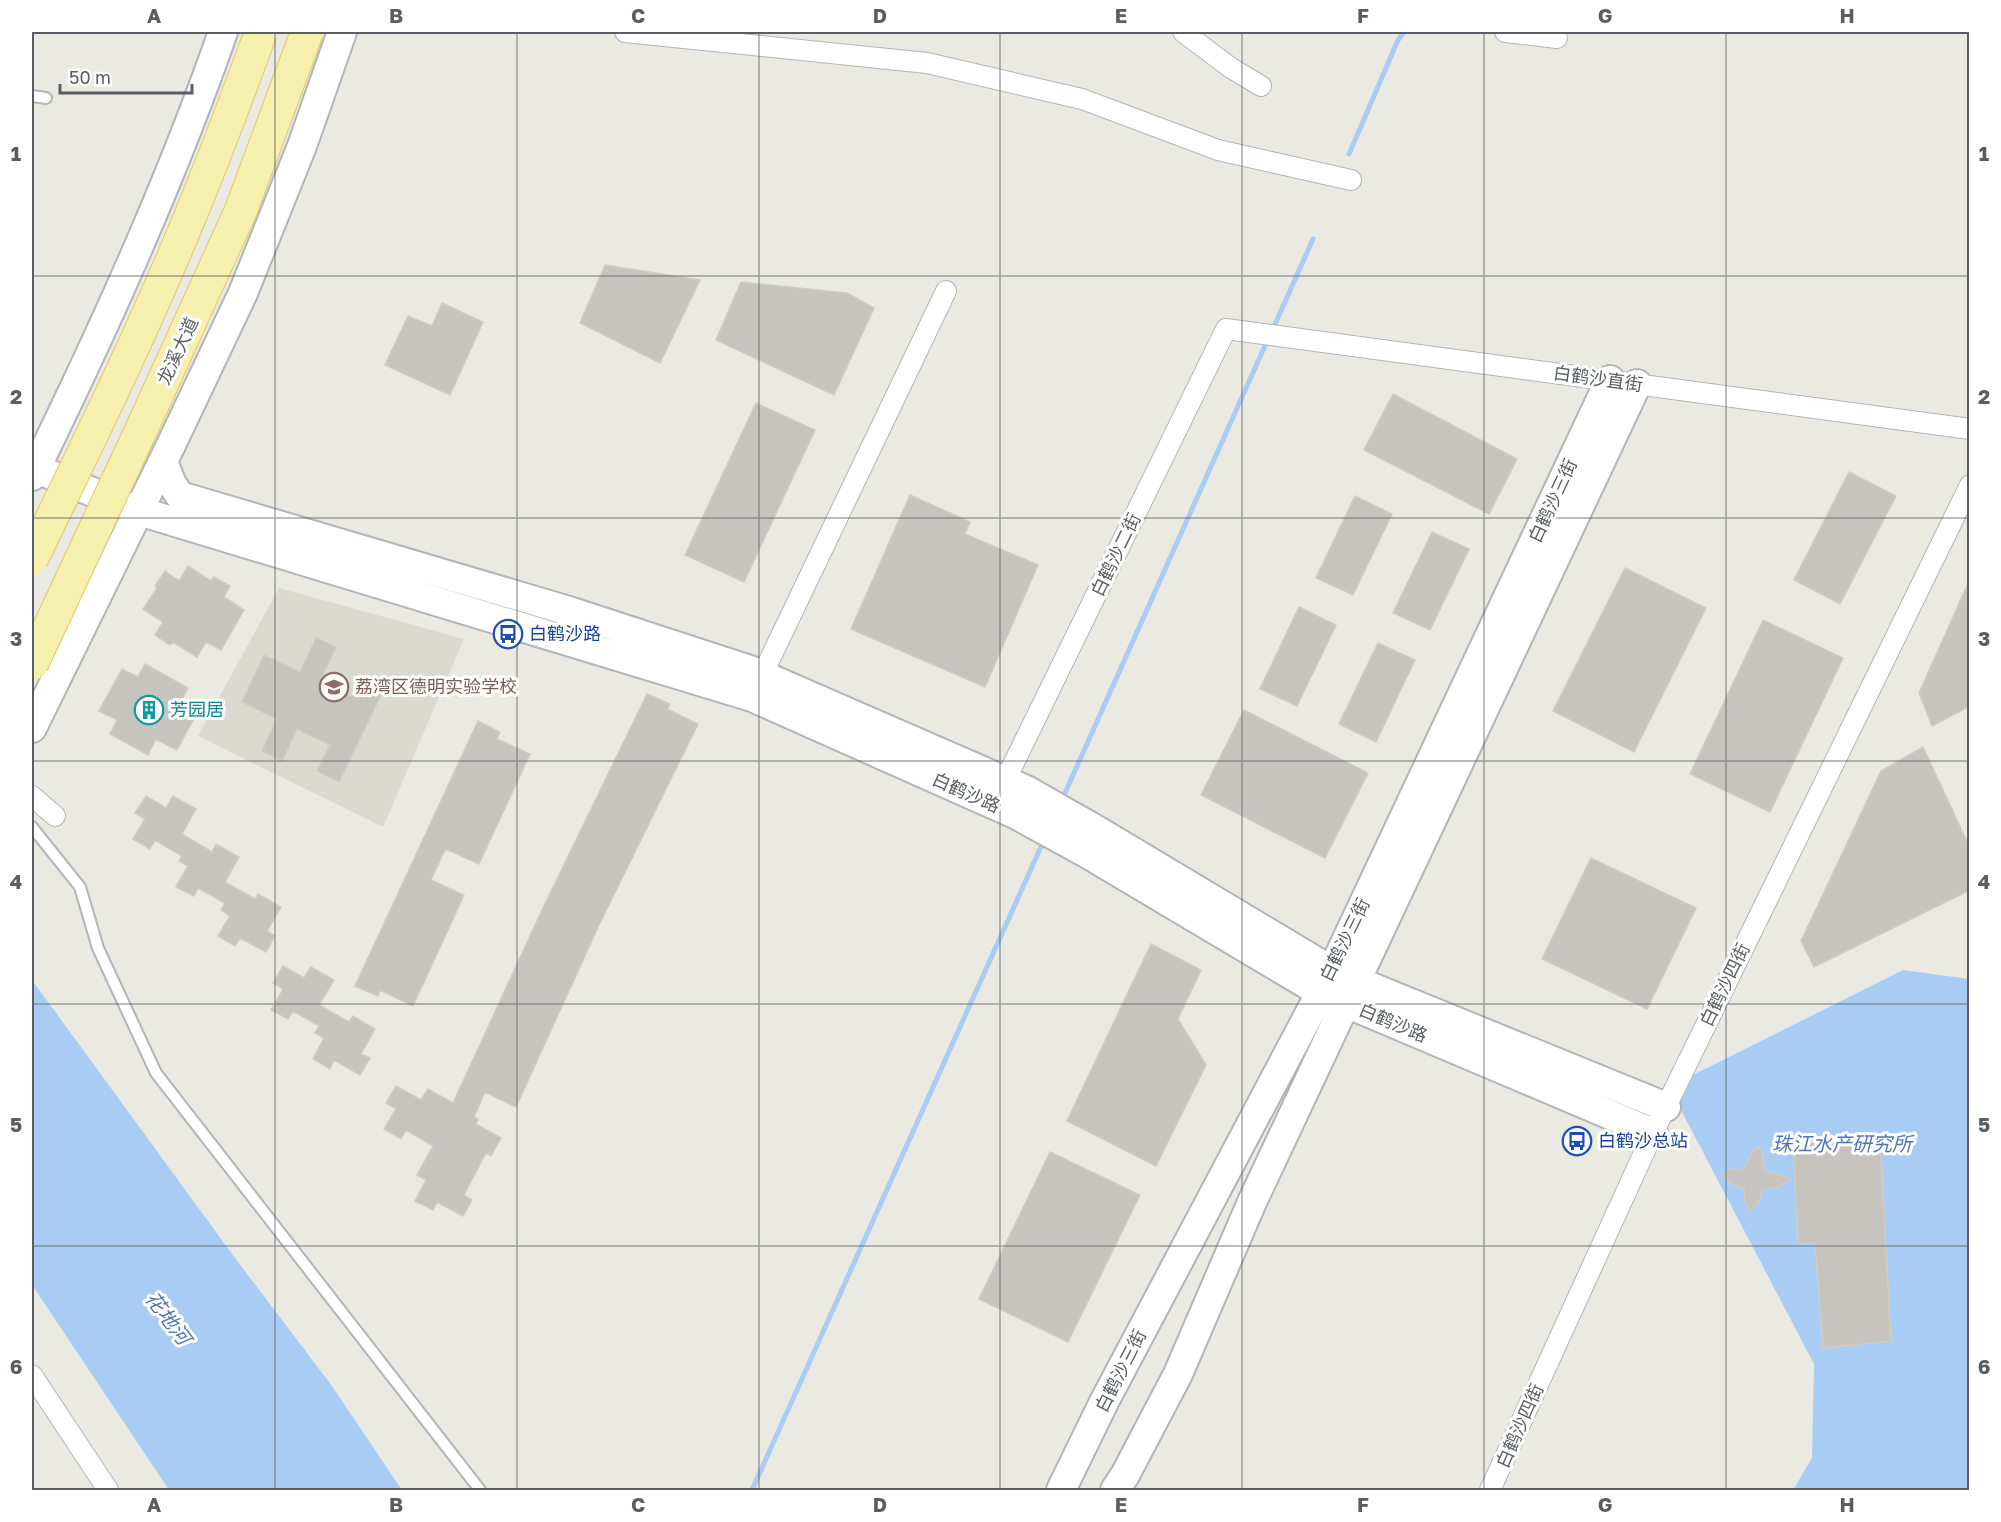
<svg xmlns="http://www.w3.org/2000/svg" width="2001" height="1522" viewBox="0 0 2001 1522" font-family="'Golos Text','Noto Sans SC',sans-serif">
  <rect width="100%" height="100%" fill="#ebeae2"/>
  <!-- education -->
  <path fill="#dbd9d0" d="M279,588L464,639L383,827L198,736Z"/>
  <!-- water -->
  <path fill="#a9ccf4" d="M1903,970L1969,979V1490H1793L1812,1458L1814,1364L1669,1087Z
    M32,980L235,1258L332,1386L402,1490H169L32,1285Z"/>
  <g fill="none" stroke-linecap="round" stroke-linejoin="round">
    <!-- stream -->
    <path stroke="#a9ccf4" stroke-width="5" d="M1349,154L1398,40L1404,32
      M1272,331L1313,239
      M1061,802L1268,339
      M752,1490L1044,840"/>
  </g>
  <!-- building -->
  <path fill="#c7c4bf" stroke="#cfccc1" stroke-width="1.5" d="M605,265L700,280L660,363L580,323Z
    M741,282L847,293L874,308L834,395L716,340Z
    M442,303L483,322L450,395L385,365L408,316L432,326Z
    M1393,394L1517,459L1489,514L1364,450Z
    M756,403L815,430L744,582L685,555Z
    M1849,472L1896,496L1840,604L1794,580Z
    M910,495L970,522L965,534L1038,565L985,687L851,629Z
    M1355,496L1392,514L1353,595L1316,578Z
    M1432,532L1469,549L1430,630L1393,613Z
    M188,566L211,581L214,577L230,586L224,597L244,610L221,650L206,642L197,657L173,642L170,645L155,635L163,622L143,609L157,588L155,586L165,571L179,581Z
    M1625,568L1706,608L1634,752L1553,711Z
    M1970,579V706L1932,726L1919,693Z
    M1299,607L1336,625L1297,706L1260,689Z
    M1763,620L1843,658L1770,812L1690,774Z
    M316,638L336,647L320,681L353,697L361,681L383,691L339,782L317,771L330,745L297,729L282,761L262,751L277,719L242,702L264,655L300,672Z
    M1378,643L1415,660L1376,742L1339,724Z
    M145,664L188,688L182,699L199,709L177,750L156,739L148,755L110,734L117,720L99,711L122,669L138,677Z
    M647,694L670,704L667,709L698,724L600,923L516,1107L485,1092L474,1117L478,1119L476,1124L501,1138L491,1156L486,1153L464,1195L472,1200L463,1216L437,1202L433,1210L415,1201L426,1180L417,1175L433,1146L406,1130L401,1139L384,1129L396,1109L386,1103L396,1086L421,1100L428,1089L453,1103L541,912Z
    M1244,710L1368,773L1325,858L1201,795Z
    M478,721L500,732L497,739L530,754L479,864L446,849L443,854L431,880L464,895L413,1006L380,990L378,996L355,986Z
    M1923,747L1970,848V890L1814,967L1801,941L1881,771Z
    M146,796L166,808L173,796L196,809L182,834L212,852L216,844L239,857L225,882L255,899L258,894L281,907L267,931L275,936L266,952L240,938L235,946L218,936L230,916L221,910L225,903L198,888L194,896L176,887L188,866L179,861L182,856L155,840L150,849L133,839L145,819L135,813Z
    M1591,858L1696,908L1647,1009L1542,959Z
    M1151,944L1201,970L1178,1019L1206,1065L1156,1166L1067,1121Z
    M283,966L304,978L311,967L334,980L319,1005L349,1022L353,1016L375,1029L361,1054L370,1058L360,1075L334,1060L330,1069L313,1059L324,1038L315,1033L319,1026L293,1011L288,1019L271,1010L283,989L273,983Z
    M1880,1139L1891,1341L1823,1348L1815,1243L1798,1244L1793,1143Z
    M1759,1147L1763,1155L1764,1170L1791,1179L1777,1188L1763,1189L1758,1204L1750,1210L1745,1202L1744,1188L1729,1183L1723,1175L1730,1169L1744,1170L1751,1153Z
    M1050,1152L1140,1195L1068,1342L979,1299Z"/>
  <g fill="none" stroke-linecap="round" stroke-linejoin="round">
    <!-- lane casing -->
    <g stroke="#b2b4b8" stroke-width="14">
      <path id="lane" d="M32,96L46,98
        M32,827L80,887L98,948L156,1073L480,1490"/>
    </g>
    <!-- street casing -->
    <g stroke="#b2b4b8" stroke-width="22">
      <path id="street" d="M625,32L927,63L1082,99L1218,150L1351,180
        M1183,32L1231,68L1261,86
        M1505,32L1557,38
        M757,686L946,291
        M1005,781L1226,329L1970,429
        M32,796L55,816
        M32,1375L108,1490
        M1490,1490L1653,1133L1970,485"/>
    </g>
    <!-- secondary casing -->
    <g stroke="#b1b4b8" stroke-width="32">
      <path id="secondary" d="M163,462L172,484L180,496L569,611L753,671L1026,790L1098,831L1332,971L1666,1107
        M49,474L131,508
        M32,476C103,331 170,184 223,32
        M139,511L752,697L1017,815L1088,854L1320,992L1653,1133
        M32,728L171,445L243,293L302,146L342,32
        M1061,1490L1104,1402L1332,971L1610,380
        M1115,1490L1125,1475L1178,1374L1252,1202L1637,384"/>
    </g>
    <!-- lane -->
    <use href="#lane" stroke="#fff" stroke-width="10"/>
    <!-- street -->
    <use href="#street" stroke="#fff" stroke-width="20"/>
    <!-- secondary -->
    <use href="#secondary" stroke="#fff" stroke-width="28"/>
    <!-- primary-bridge casing -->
    <g stroke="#e0c967" stroke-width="34" stroke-linecap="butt">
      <path id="primary-bridge" d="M32,559C86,447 142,334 189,219C215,157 238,95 261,32
        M32,664L143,426L241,210L307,32"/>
    </g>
    <!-- primary-bridge -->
    <use href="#primary-bridge" stroke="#f5f0ae" stroke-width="32"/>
  </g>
  <!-- grid -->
  <path fill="none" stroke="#5a5d61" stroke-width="1.5" stroke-opacity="0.55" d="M275,32V1490M517,32V1490M759,32V1490M1000,32V1490M1242,32V1490M1484,32V1490M1726,32V1490M32,276H1970M32,518H1970M32,761H1970M32,1004H1970M32,1246H1970"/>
  <!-- icons -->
  <defs>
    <g id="bus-ring" transform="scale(1.5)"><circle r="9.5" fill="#fff" stroke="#1a4fb4" stroke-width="1.5"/><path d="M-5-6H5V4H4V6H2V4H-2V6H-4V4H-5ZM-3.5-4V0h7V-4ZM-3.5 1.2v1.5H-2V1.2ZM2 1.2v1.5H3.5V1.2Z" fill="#1a4fb4"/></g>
    <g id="school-ring" transform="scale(1.5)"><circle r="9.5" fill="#fff" stroke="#8d6e63" stroke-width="1.5"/><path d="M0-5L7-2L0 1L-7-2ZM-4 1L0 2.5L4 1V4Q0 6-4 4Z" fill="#8d6e63"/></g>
    <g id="building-ring" transform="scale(1.5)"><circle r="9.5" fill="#fff" stroke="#0f9aa8" stroke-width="1.5"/><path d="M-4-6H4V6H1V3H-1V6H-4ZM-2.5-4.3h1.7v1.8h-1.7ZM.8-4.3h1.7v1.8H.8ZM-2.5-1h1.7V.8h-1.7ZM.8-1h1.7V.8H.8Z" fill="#0f9aa8"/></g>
  </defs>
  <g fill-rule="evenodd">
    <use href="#bus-ring" x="508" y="634"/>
    <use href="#school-ring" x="334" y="687"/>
    <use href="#building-ring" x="149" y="710"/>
    <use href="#bus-ring" x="1577" y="1141"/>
  </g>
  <g text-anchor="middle" stroke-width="6" stroke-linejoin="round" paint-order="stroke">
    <!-- street labels -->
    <g font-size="18" fill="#5a5d61" stroke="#fff">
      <text transform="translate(178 351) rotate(-65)" y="6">龙溪大道</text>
      <text transform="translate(1598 379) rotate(8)" y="6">白鹤沙直街</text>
      <text transform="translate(1553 501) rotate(-65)" y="6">白鹤沙三街</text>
      <text transform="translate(1116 555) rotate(-64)" y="6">白鹤沙二街</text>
      <text transform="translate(966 793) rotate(24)" y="6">白鹤沙路</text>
      <text transform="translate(1345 940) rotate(-64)" y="6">白鹤沙三街</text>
      <text transform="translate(1725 985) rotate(-64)" y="6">白鹤沙四街</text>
      <text transform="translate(1393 1023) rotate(23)" y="6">白鹤沙路</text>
      <text transform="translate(1121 1371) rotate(-63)" y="6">白鹤沙三街</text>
      <text transform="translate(1520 1426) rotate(-66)" y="6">白鹤沙四街</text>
    </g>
    <!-- transit labels -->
    <g font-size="18" fill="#164399" stroke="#fff" text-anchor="start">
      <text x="529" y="640">白鹤沙路</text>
      <text x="1598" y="1147">白鹤沙总站</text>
    </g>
    <!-- education labels -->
    <g font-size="18" fill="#785e54" stroke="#fff" text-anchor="start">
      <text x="355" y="693">荔湾区德明实验学校</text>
    </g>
    <!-- culture labels -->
    <g font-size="18" fill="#0d838f" stroke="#fff" text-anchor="start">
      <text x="170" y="716">芳园居</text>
    </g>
    <!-- water labels -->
    <g font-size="20" font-style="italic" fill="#5077b4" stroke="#fff">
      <text x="1842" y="1151">珠江水产研究所</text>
      <text transform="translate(168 1318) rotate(53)" y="7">花地河</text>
    </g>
  </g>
  <!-- border -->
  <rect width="2001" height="1522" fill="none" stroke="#ffffff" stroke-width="66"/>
  <!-- scale -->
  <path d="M60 84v9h132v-9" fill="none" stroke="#5a5d61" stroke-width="3"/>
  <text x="69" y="84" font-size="18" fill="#5a5d61" stroke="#ffffff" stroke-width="4.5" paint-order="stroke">50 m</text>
  <rect x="33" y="33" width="1935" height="1456" fill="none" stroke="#5a5d61" stroke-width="2"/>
  <g font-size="20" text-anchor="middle" font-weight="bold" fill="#5a5d61">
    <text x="154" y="23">A</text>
    <text x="396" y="23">B</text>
    <text x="638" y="23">C</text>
    <text x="880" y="23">D</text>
    <text x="1121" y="23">E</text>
    <text x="1363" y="23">F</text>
    <text x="1605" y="23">G</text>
    <text x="1847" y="23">H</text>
    <text x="16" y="161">1</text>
    <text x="1984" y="161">1</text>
    <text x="16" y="404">2</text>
    <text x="1984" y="404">2</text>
    <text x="16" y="646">3</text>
    <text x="1984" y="646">3</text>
    <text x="16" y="889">4</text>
    <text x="1984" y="889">4</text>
    <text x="16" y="1132">5</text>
    <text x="1984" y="1132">5</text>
    <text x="16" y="1374">6</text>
    <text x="1984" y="1374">6</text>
    <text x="154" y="1512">A</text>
    <text x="396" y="1512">B</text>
    <text x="638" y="1512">C</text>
    <text x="880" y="1512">D</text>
    <text x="1121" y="1512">E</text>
    <text x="1363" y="1512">F</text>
    <text x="1605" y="1512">G</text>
    <text x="1847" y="1512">H</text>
  </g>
</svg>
